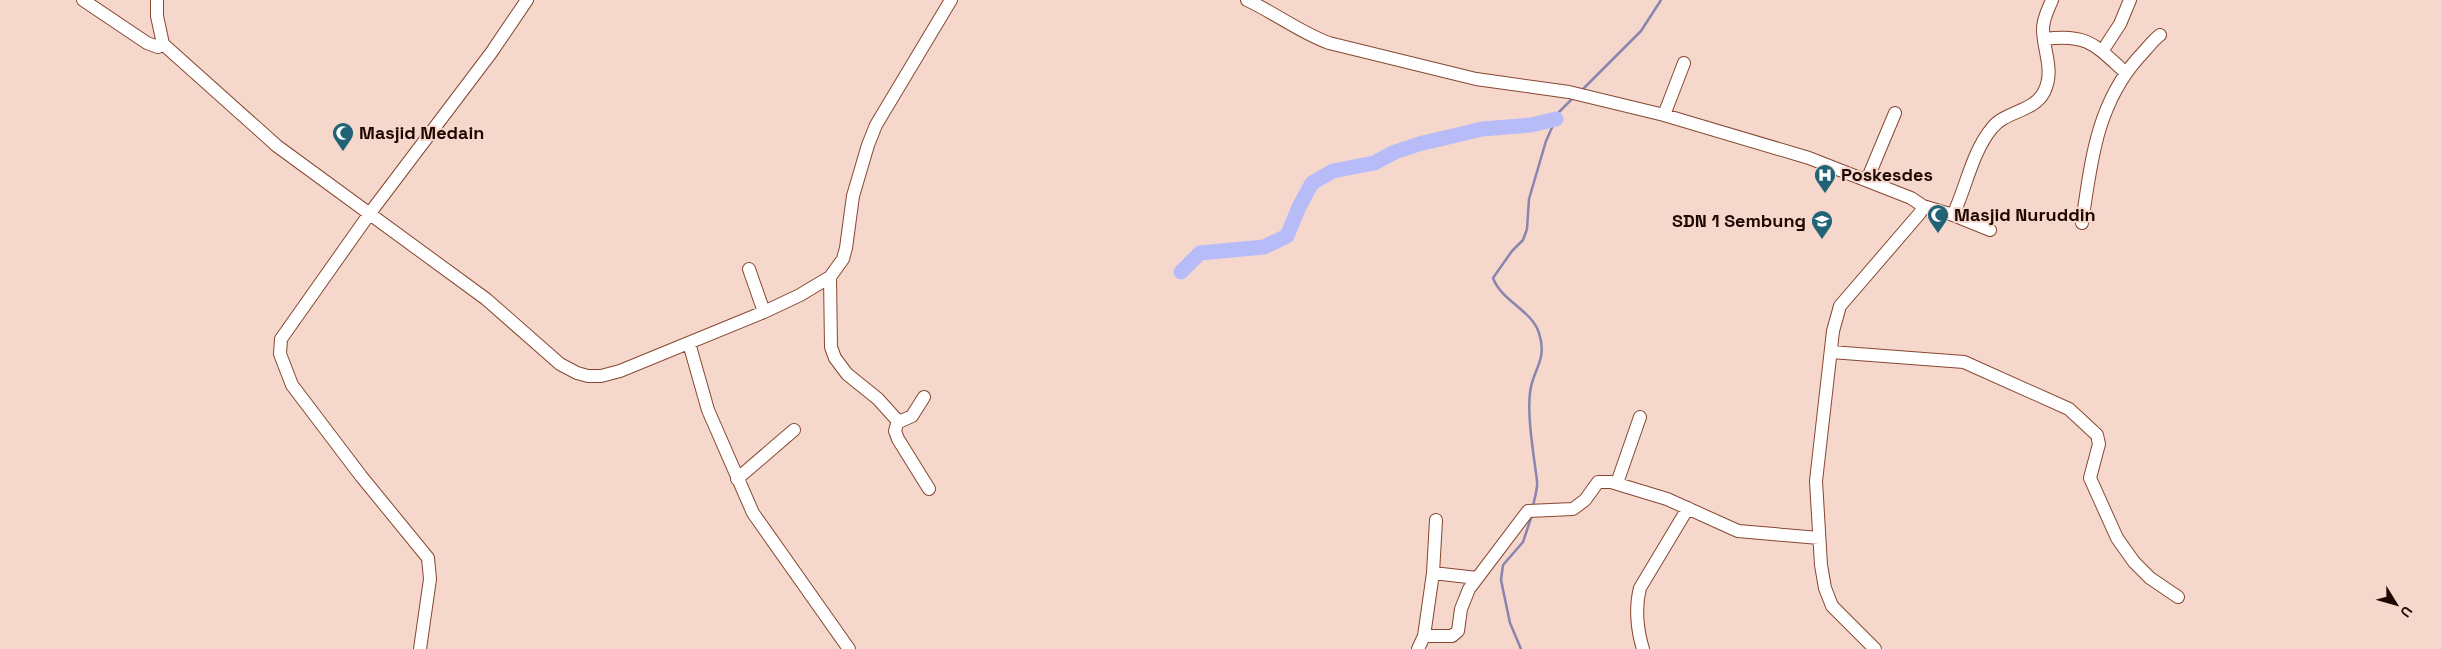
<svg xmlns="http://www.w3.org/2000/svg" width="2441" height="649" viewBox="0 0 2441 649" font-family="'Space Grotesk',sans-serif">
  <rect width="100%" height="100%" fill="#f6d7cc"/>
  <g fill="none" stroke-linecap="round" stroke-linejoin="round">
    <!-- stream -->
    <path stroke="#8985af" stroke-width="2.5" d="M1582,90L1641,31L1661,0
      M1533,507C1534,499 1538,489 1537,481C1534,456 1527,417 1530,393C1532,370 1548,361 1539,333C1531,309 1502,302 1493,278L1512,251L1523,240L1527,229L1529,199L1546,141L1559,112L1574,97
      M1521,649L1510,623L1501,580L1503,565L1523,542L1532,515"/>
    <!-- river -->
    <path stroke="#b7bcf9" stroke-width="15" d="M1181,272L1200,253L1264,247L1287,236L1299,207L1312,183L1333,171L1374,163L1395,152L1419,144L1482,129L1531,125L1556,119"/>
    <!-- minor casing -->
    <g stroke="#874730" stroke-width="14">
      <path id="minor" d="M83,0L147,43L158,47L163,44
        M157,0V16L163,44L277,146L486,299L560,364L577,373L588,376H601L620,371L764,312L800,295L830,277L843,259L846,248L853,196L868,145L876,125L951,0
        M1247,0C1275,13 1301,33 1329,43L1476,79L1569,92L1664,115L1809,158L1911,198L1923,206L1953,215C1966,188 1972,152 1992,128C2005,111 2034,112 2044,92C2055,70 2043,51 2043,29C2043,18 2048,10 2052,0
        M2045,39C2088,33 2096,46 2126,73
        M2103,50L2120,24L2130,0
        M1664,115L1684,63
        M1867,180L1895,113
        M1953,215L1990,230
        M2082,223C2091,163 2096,105 2139,57C2146,50 2152,41 2160,35
        M749,269L764,312
        M830,277L831,347L835,358L847,374L878,399L896,419L901,421L912,416L924,397
        M689,343L708,410L753,513L849,649
        M1831,352L1964,362L2069,409L2097,435L2099,444L2090,478L2117,538L2134,562L2150,578L2178,597
        M898,420L895,431L898,439L929,489
        M737,479L794,430
        M1617,483L1640,417
        M1433,573L1477,578
        M1424,636L1433,573L1436,520
        M420,649L430,579L428,558L361,476L292,385L280,354L281,339L370,213L491,53L527,0
        M1418,649L1424,636H1452L1458,631L1461,609L1469,589L1528,511L1573,509L1585,500L1598,482H1611L1667,499L1738,531L1819,538
        M1643,649C1637,630 1635,607 1640,588L1688,508
        M1875,649L1832,606L1825,588L1821,565L1816,481L1833,331L1840,306L1920,213L1923,206"/>
    </g>
    <!-- minor -->
    <use href="#minor" stroke="#fff" stroke-width="12"/>
  </g>
  <!-- icons -->
  <defs>
    <g id="mosque-pin" transform="scale(1.125)"><path d="M0 17L-7.5 6A9.5 9.5 0 1 1 7.5 6Z" fill="#206376" stroke="#f6d7cc"/><path d="M3.5-4.9A6 6 0 1 0 3.5 4.9A5 5 0 1 1 3.5-4.9Z" fill="#fff"/></g>
    <g id="hospital-pin" transform="scale(1.125)"><path d="M0 17L-7.5 6A9.5 9.5 0 1 1 7.5 6Z" fill="#206376" stroke="#f6d7cc"/><path d="M-5-5h3v3.5h4V-5h3V5h-3V1.5h-4V5h-3Z" fill="#fff"/></g>
    <g id="school-pin" transform="scale(1.125)"><path d="M0 17L-7.5 6A9.5 9.5 0 1 1 7.5 6Z" fill="#206376" stroke="#f6d7cc"/><path d="M0-5L7-2L0 1L-7-2ZM-4 1L0 2.5L4 1V4Q0 6-4 4Z" fill="#fff"/></g>
  </defs>
  <g fill-rule="evenodd">
    <use href="#mosque-pin" x="343" y="133"/>
    <use href="#hospital-pin" x="1825" y="175"/>
    <use href="#mosque-pin" x="1938" y="215"/>
    <use href="#school-pin" x="1822" y="221"/>
  </g>
  <g text-anchor="middle" stroke-width="4" stroke-linejoin="round" paint-order="stroke">
    <!-- poi labels -->
    <g font-size="18" font-weight="bold" fill="#1e0601" stroke="#f6d7cc" text-anchor="start">
      <text x="359" y="139">Masjid Medain</text>
      <text x="1841" y="181">Poskesdes</text>
      <text x="1954" y="221">Masjid Nuruddin</text>
      <text x="1806" y="227" text-anchor="end">SDN 1 Sembung</text>
    </g>
  </g>
  <!-- north arrow -->
  <g transform="translate(2396 604) rotate(127)" stroke="#f6d7cc" stroke-width="4" paint-order="stroke">
  <path d="M0-4L9 19L0 12L-9 19Z" fill="#1e0601"/>
  <text y="-8" font-size="14" font-weight="bold" text-anchor="middle" fill="#1e0601">U</text>
  </g>
</svg>
